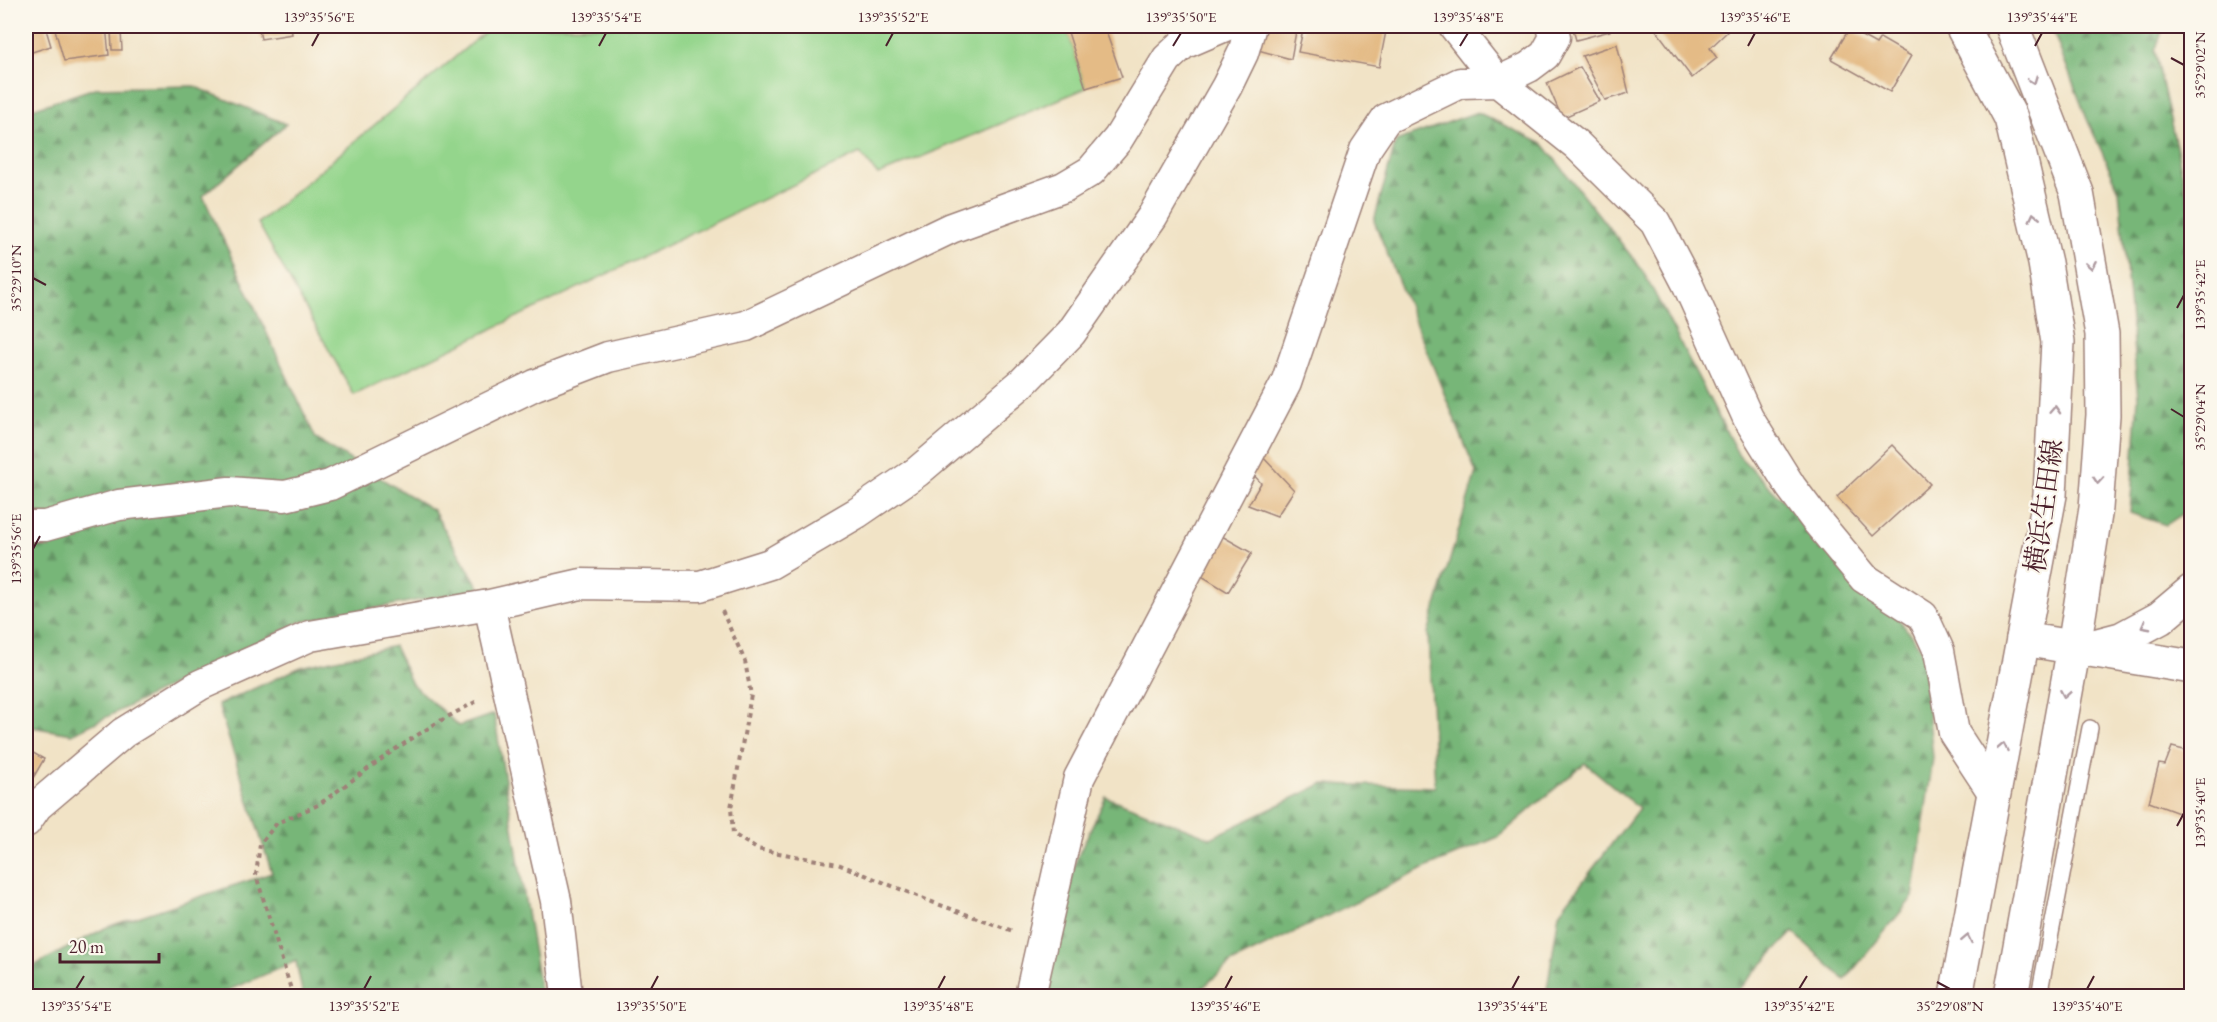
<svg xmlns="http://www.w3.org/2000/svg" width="2217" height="1022" viewBox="0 0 2217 1022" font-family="'EB Garamond','Noto Serif JP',serif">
  <defs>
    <pattern id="forest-firs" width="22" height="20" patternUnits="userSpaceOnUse" patternTransform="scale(1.5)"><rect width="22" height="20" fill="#77b678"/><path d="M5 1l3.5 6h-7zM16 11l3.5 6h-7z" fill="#649363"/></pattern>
  </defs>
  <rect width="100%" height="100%" fill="#fbf7ec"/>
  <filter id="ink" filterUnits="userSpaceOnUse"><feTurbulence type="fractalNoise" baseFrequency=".0167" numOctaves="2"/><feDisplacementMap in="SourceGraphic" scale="12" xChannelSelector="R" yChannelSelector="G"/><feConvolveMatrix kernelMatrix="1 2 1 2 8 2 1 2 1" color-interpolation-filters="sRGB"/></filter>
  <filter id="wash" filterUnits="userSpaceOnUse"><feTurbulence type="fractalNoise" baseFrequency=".008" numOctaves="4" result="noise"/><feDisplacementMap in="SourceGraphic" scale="24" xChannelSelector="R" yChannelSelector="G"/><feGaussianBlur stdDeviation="1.35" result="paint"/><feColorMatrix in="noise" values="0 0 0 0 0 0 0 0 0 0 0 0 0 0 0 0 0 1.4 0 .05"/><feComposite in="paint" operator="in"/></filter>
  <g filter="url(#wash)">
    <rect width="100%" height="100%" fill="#f1e3c6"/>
    <!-- forest -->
    <path fill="url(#forest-firs)" stroke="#606a52" stroke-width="1.5" d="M2051,26H2164L2155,51L2191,214V508L2166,525L2130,513L2138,398L2119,190L2087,119Z
      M193,86L286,124L203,196L316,439L433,510L480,589L300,622L72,734L26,726V111L95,88Z
      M1477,112L1543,144L1643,271L1739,456L1811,529L1853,558L1922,650L1933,758L1913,897L1845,980L1793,932L1732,996H1546L1559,913L1639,808L1585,763L1498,837L1423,869L1231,963L1193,996H1044L1076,860L1106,797L1211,838L1322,784L1435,787L1428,633L1476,472L1374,221L1396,141Z
      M394,646L412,684L459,726L494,714L541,996H303L296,961L215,996H26V976L37,964L107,927L272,873L218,705L301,667Z"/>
    <!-- pitch -->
    <path fill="#94d58c" stroke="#6f7a5c" stroke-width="1.5" d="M492,26H1066L1086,88L878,175L860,153L354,395L258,223Z"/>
    <g id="blocks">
      <!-- building -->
      <path fill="#e4bb86" d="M26,26H45L51,46L26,54Z
        M54,26H106L109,55L64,61Z
        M258,26H291L292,34L261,39Z
        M1066,26H1104L1122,77L1086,88Z
        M1263,26H1297L1291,59L1258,50Z
        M1304,26H1387L1379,67L1298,52Z
        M1572,26H1609L1610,31L1576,40Z
        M1653,26H1723L1727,32L1710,48L1717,58L1692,78Z
        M1849,29L1876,44L1880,38L1911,56L1890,92L1831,59Z
        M111,30L121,31L122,50H112Z
        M1617,44L1629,93L1605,100L1582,56Z
        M1580,67L1600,101L1562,118L1547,83Z
        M1892,445L1930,484L1873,536L1837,497Z
        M1260,454L1294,490L1277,516L1248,505L1261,483L1251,472Z
        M1220,535L1252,553L1228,592L1200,575Z
        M2172,747L2192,752V818L2149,802L2159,764L2165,765Z
        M26,749L44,759L26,790Z"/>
    </g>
  </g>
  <g filter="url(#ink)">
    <use href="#blocks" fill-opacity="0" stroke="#9e8178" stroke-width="1.5"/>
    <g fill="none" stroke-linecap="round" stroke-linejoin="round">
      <!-- lane casing -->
      <g stroke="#9e8178" stroke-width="18">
        <path id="lane" d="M2039,996L2090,728"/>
      </g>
      <!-- street casing -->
      <g stroke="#9e8178" stroke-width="33">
        <path id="street" d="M1454,26L1498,82L1577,145L1655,222L1687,283L1748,418L1791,487L1815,519L1864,578L1923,616L1939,651L1954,733L1994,794
          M26,526H45L119,505L229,492L285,496L330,485L535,385L608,357L746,326L951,228L1064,187L1091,171L1118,139L1167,59L1183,44L1225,26
          M489,605L556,901L567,996
          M26,822L37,806L123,733L200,685L310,636L489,605L581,584L700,586L770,564L857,513L917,472L1022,383L1071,333L1152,217L1227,86L1243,53L1251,26
          M1030,996L1079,778L1286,383L1365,150L1386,119L1460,83L1498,82L1529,67L1545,55L1555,37L1552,26"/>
      </g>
      <!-- secondary casing -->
      <g stroke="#9e8178" stroke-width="36">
        <path id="secondary" d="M2023,639L2192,667"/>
      </g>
      <!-- primary casing -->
      <g stroke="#9e8178" stroke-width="36">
        <path id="primary" d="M1956,996L2050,495L2058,342L2045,263L2011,118L1962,26
          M2011,996L2074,647L2096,508L2103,415L2102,334L2077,193L2012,26"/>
      </g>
      <!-- highway casing -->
      <g stroke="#9e8178" stroke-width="36">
        <path id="highway" d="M2083,649L2121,639L2160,618L2192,591"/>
      </g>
      <!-- path -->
      <path stroke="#9e8178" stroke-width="4" stroke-dasharray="4.5 4.5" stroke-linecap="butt" d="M722,611L745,661L751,695L731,808L733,834L757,849L838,864L932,902L1013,931
        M293,996L256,875L260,844L277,823L318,805L394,750L438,722L479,700"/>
      <!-- lane -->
      <use href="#lane" stroke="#fff" stroke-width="15"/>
      <!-- street -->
      <use href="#street" stroke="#fff" stroke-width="30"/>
      <!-- secondary -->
      <use href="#secondary" stroke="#fff" stroke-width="33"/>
      <!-- primary -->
      <use href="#primary" stroke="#fff" stroke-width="33"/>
      <!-- highway -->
      <use href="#highway" stroke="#fff" stroke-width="33"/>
    </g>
    <!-- one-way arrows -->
    <defs><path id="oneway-chevron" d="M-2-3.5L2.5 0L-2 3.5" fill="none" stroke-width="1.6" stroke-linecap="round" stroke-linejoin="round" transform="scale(1.5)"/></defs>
    <g stroke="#ae9aa0">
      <use href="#oneway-chevron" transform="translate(2033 80) rotate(69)"/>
      <use href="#oneway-chevron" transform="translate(2034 217) rotate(-103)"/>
      <use href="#oneway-chevron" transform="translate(2091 265) rotate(80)"/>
      <use href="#oneway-chevron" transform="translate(2055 410) rotate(-87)"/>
      <use href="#oneway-chevron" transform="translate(2098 480) rotate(94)"/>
      <use href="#oneway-chevron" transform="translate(2145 626) rotate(152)"/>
      <use href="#oneway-chevron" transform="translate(2065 694) rotate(100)"/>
      <use href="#oneway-chevron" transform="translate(2003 747) rotate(-79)"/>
      <use href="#oneway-chevron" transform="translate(1967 939) rotate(-79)"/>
    </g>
  </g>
  <!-- ticks -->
  <path fill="none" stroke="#4a1f2b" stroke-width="2" d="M312,46L319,33M599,46L606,33M886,46L893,33M1173,46L1181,33M1460,46L1468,33M1748,46L1755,33M2035,46L2042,33M2171,58L2184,65M33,278L46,285M2177,308L2184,295M2171,409L2184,417M33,549L40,536M2177,826L2184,813M1937,982L1950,989M76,989L84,976M364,989L371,976M651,989L658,976M938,989L945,976M1225,989L1232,976M1512,989L1519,976M1799,989L1807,976M2087,989L2094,976"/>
  <g text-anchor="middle" stroke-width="4.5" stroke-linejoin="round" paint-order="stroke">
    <!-- street labels -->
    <g font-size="27" fill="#4a1f2b" stroke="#fbf7ec">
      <text transform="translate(2044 506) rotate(-82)" y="9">横浜生田線</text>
    </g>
  </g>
  <!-- margin -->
  <rect width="2217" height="1022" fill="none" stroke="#fbf7ec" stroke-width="66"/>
  <!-- scale -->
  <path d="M60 953v9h99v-9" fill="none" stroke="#4a1f2b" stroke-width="3"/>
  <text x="69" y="953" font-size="18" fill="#4a1f2b" stroke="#fbf7ec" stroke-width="4.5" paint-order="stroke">20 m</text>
  <rect x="33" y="33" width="2151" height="956" fill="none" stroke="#4a1f2b" stroke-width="2"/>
  <g font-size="15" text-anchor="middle" fill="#4a1f2b">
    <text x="319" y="22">139°35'56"E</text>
    <text x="606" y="22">139°35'54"E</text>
    <text x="893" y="22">139°35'52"E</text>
    <text x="1181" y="22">139°35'50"E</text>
    <text x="1468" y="22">139°35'48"E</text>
    <text x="1755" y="22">139°35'46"E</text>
    <text x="2042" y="22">139°35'44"E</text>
    <text transform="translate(2200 65) rotate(-90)" y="5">35°29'02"N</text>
    <text transform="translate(16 278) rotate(-90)" y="5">35°29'10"N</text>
    <text transform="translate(2200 295) rotate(-90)" y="5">139°35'42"E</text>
    <text transform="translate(2200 417) rotate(-90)" y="5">35°29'04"N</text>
    <text transform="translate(16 549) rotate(-90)" y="5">139°35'56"E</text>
    <text transform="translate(2200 813) rotate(-90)" y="5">139°35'40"E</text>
    <text x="76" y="1011">139°35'54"E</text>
    <text x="364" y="1011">139°35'52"E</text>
    <text x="651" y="1011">139°35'50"E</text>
    <text x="938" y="1011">139°35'48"E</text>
    <text x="1225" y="1011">139°35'46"E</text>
    <text x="1512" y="1011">139°35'44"E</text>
    <text x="1799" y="1011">139°35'42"E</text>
    <text x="1950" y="1011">35°29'08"N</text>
    <text x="2087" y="1011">139°35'40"E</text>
  </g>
</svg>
